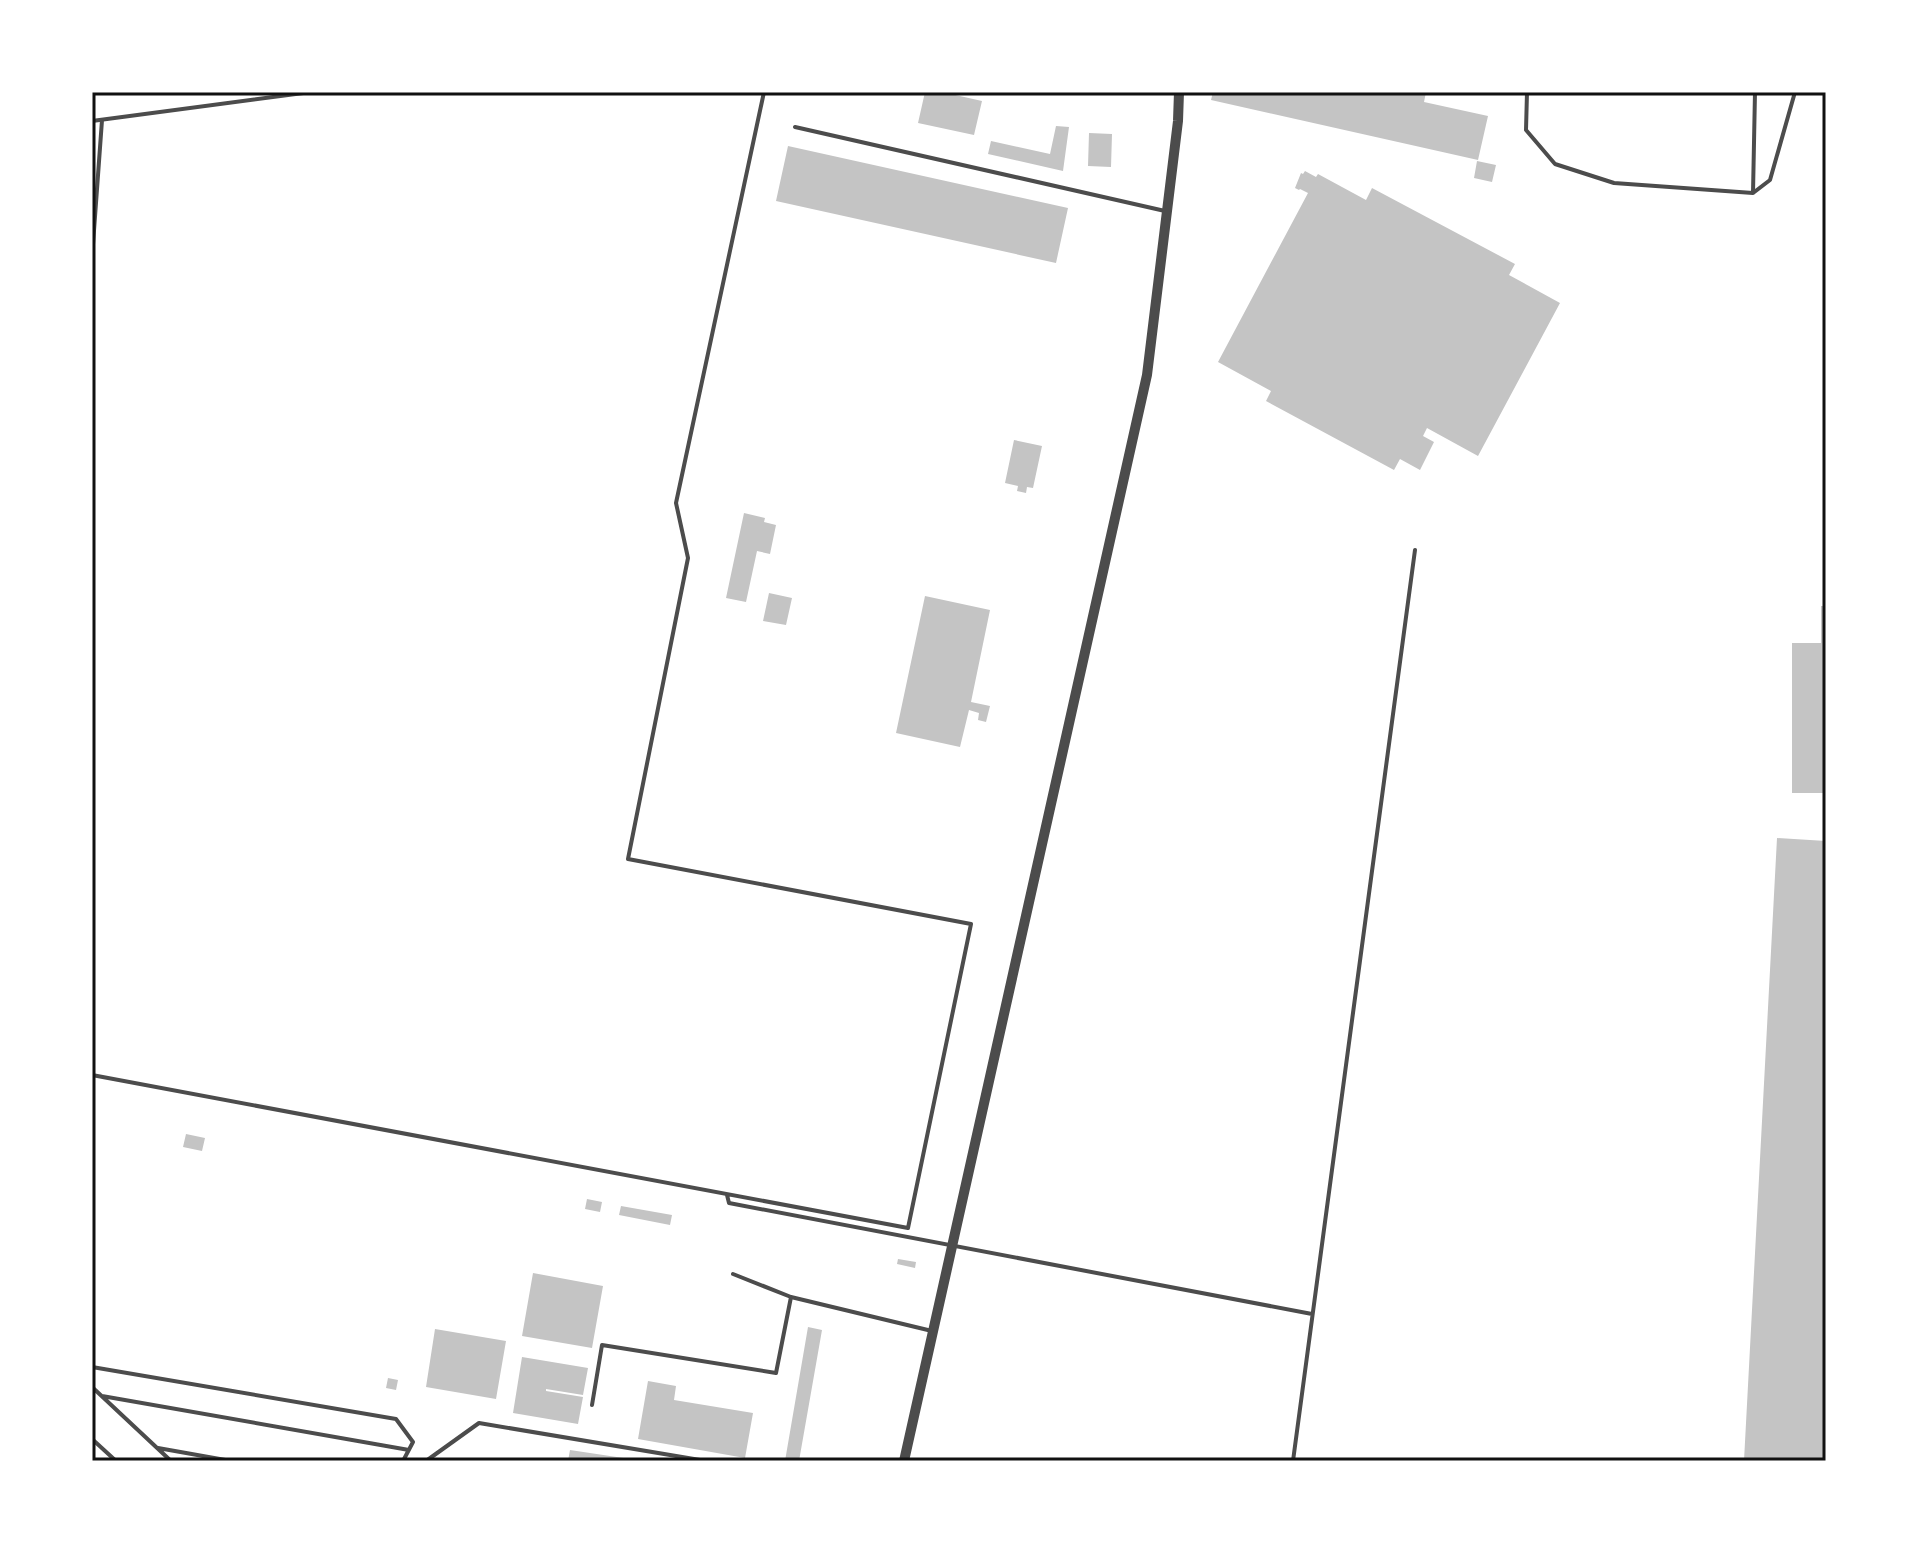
<svg xmlns="http://www.w3.org/2000/svg" width="1918" height="1553" viewBox="0 0 1918 1553" font-family="'Public Sans',sans-serif">
  <rect width="100%" height="100%" fill="#fff"/>
  <!-- building -->
  <path fill="#c4c4c4" d="M925,92H942L982,101L974,135L918,123Z
    M1213,92H1426L1424,102L1488,116L1478,160L1211,100Z
    M1056,126L1069,127L1063,171L988,154L991,141L1050,154Z
    M1089,133L1112,134L1111,167L1088,166Z
    M788,146L1068,208L1056,263L776,201Z
    M1477,161L1496,165L1492,182L1474,178Z
    M1305,171L1316,177L1318,174L1366,200L1372,188L1515,264L1509,275L1560,303L1478,456L1427,428L1423,436L1434,442L1420,470L1400,459L1394,470L1266,401L1271,391L1218,362L1308,193L1300,189L1299,190L1295,188L1301,173L1303,174Z
    M1014,440L1042,446L1033,488L1027,487L1026,493L1017,491L1018,486L1005,483Z
    M744,513L765,518L764,522L776,525L770,554L757,551L746,602L726,598Z
    M769,593L792,598L786,625L763,621Z
    M925,596L990,610L971,702L990,706L986,722L978,720L979,713L969,710L960,747L896,733Z
    M1821,606H1826V793H1792V643H1821Z
    M1777,838L1826,841V1461H1744Z
    M186,1134L205,1138L202,1151L183,1147Z
    M587,1199L602,1202L600,1212L585,1209Z
    M621,1206L672,1215L670,1225L619,1215Z
    M898,1259L916,1262L915,1268L897,1264Z
    M533,1273L603,1286L592,1348L522,1336Z
    M808,1327L822,1330L799,1461H785Z
    M435,1329L506,1341L496,1399L426,1387Z
    M522,1357L588,1368L583,1395L546,1389V1391L583,1397L578,1424L513,1413Z
    M388,1378L398,1380L396,1390L386,1388Z
    M648,1381L676,1386L674,1400L753,1413L745,1458L638,1439Z
    M570,1450L630,1459V1461H568Z"/>
  <g fill="none" stroke-linecap="round" stroke-linejoin="round">
    <!-- service -->
    <path stroke="#4c4c4c" stroke-width="4" d="M1527,92L1526,130L1555,164L1614,183L1753,193L1770,180L1795,92
      M92,121L311,92
      M795,127L1165,211
      M1753,193L1755,92
      M92,258L102,120
      M92,1075L908,1228L971,924L628,859L688,558L676,503L764,92
      M727,1195L729,1203L1312,1314
      M733,1274L791,1297L932,1331
      M92,1367L396,1419L413,1442L403,1461
      M92,1387L171,1461
      M102,1396L409,1450
      M592,1405L602,1345L776,1373L791,1297
      M92,1439L116,1461
      M158,1448L231,1461
      M426,1461L479,1423L706,1461
      M1293,1461L1415,550"/>
    <!-- tertiary -->
    <path stroke="#4c4c4c" stroke-width="10" d="M904,1461L1147,375L1178,121L1179,92"/>
  </g>
  <!-- border -->
  <rect width="1918" height="1553" fill="none" stroke="#ffffff" stroke-width="188"/>
  <rect x="94" y="94" width="1730" height="1365" fill="none" stroke="#111" stroke-width="3"/>
</svg>
